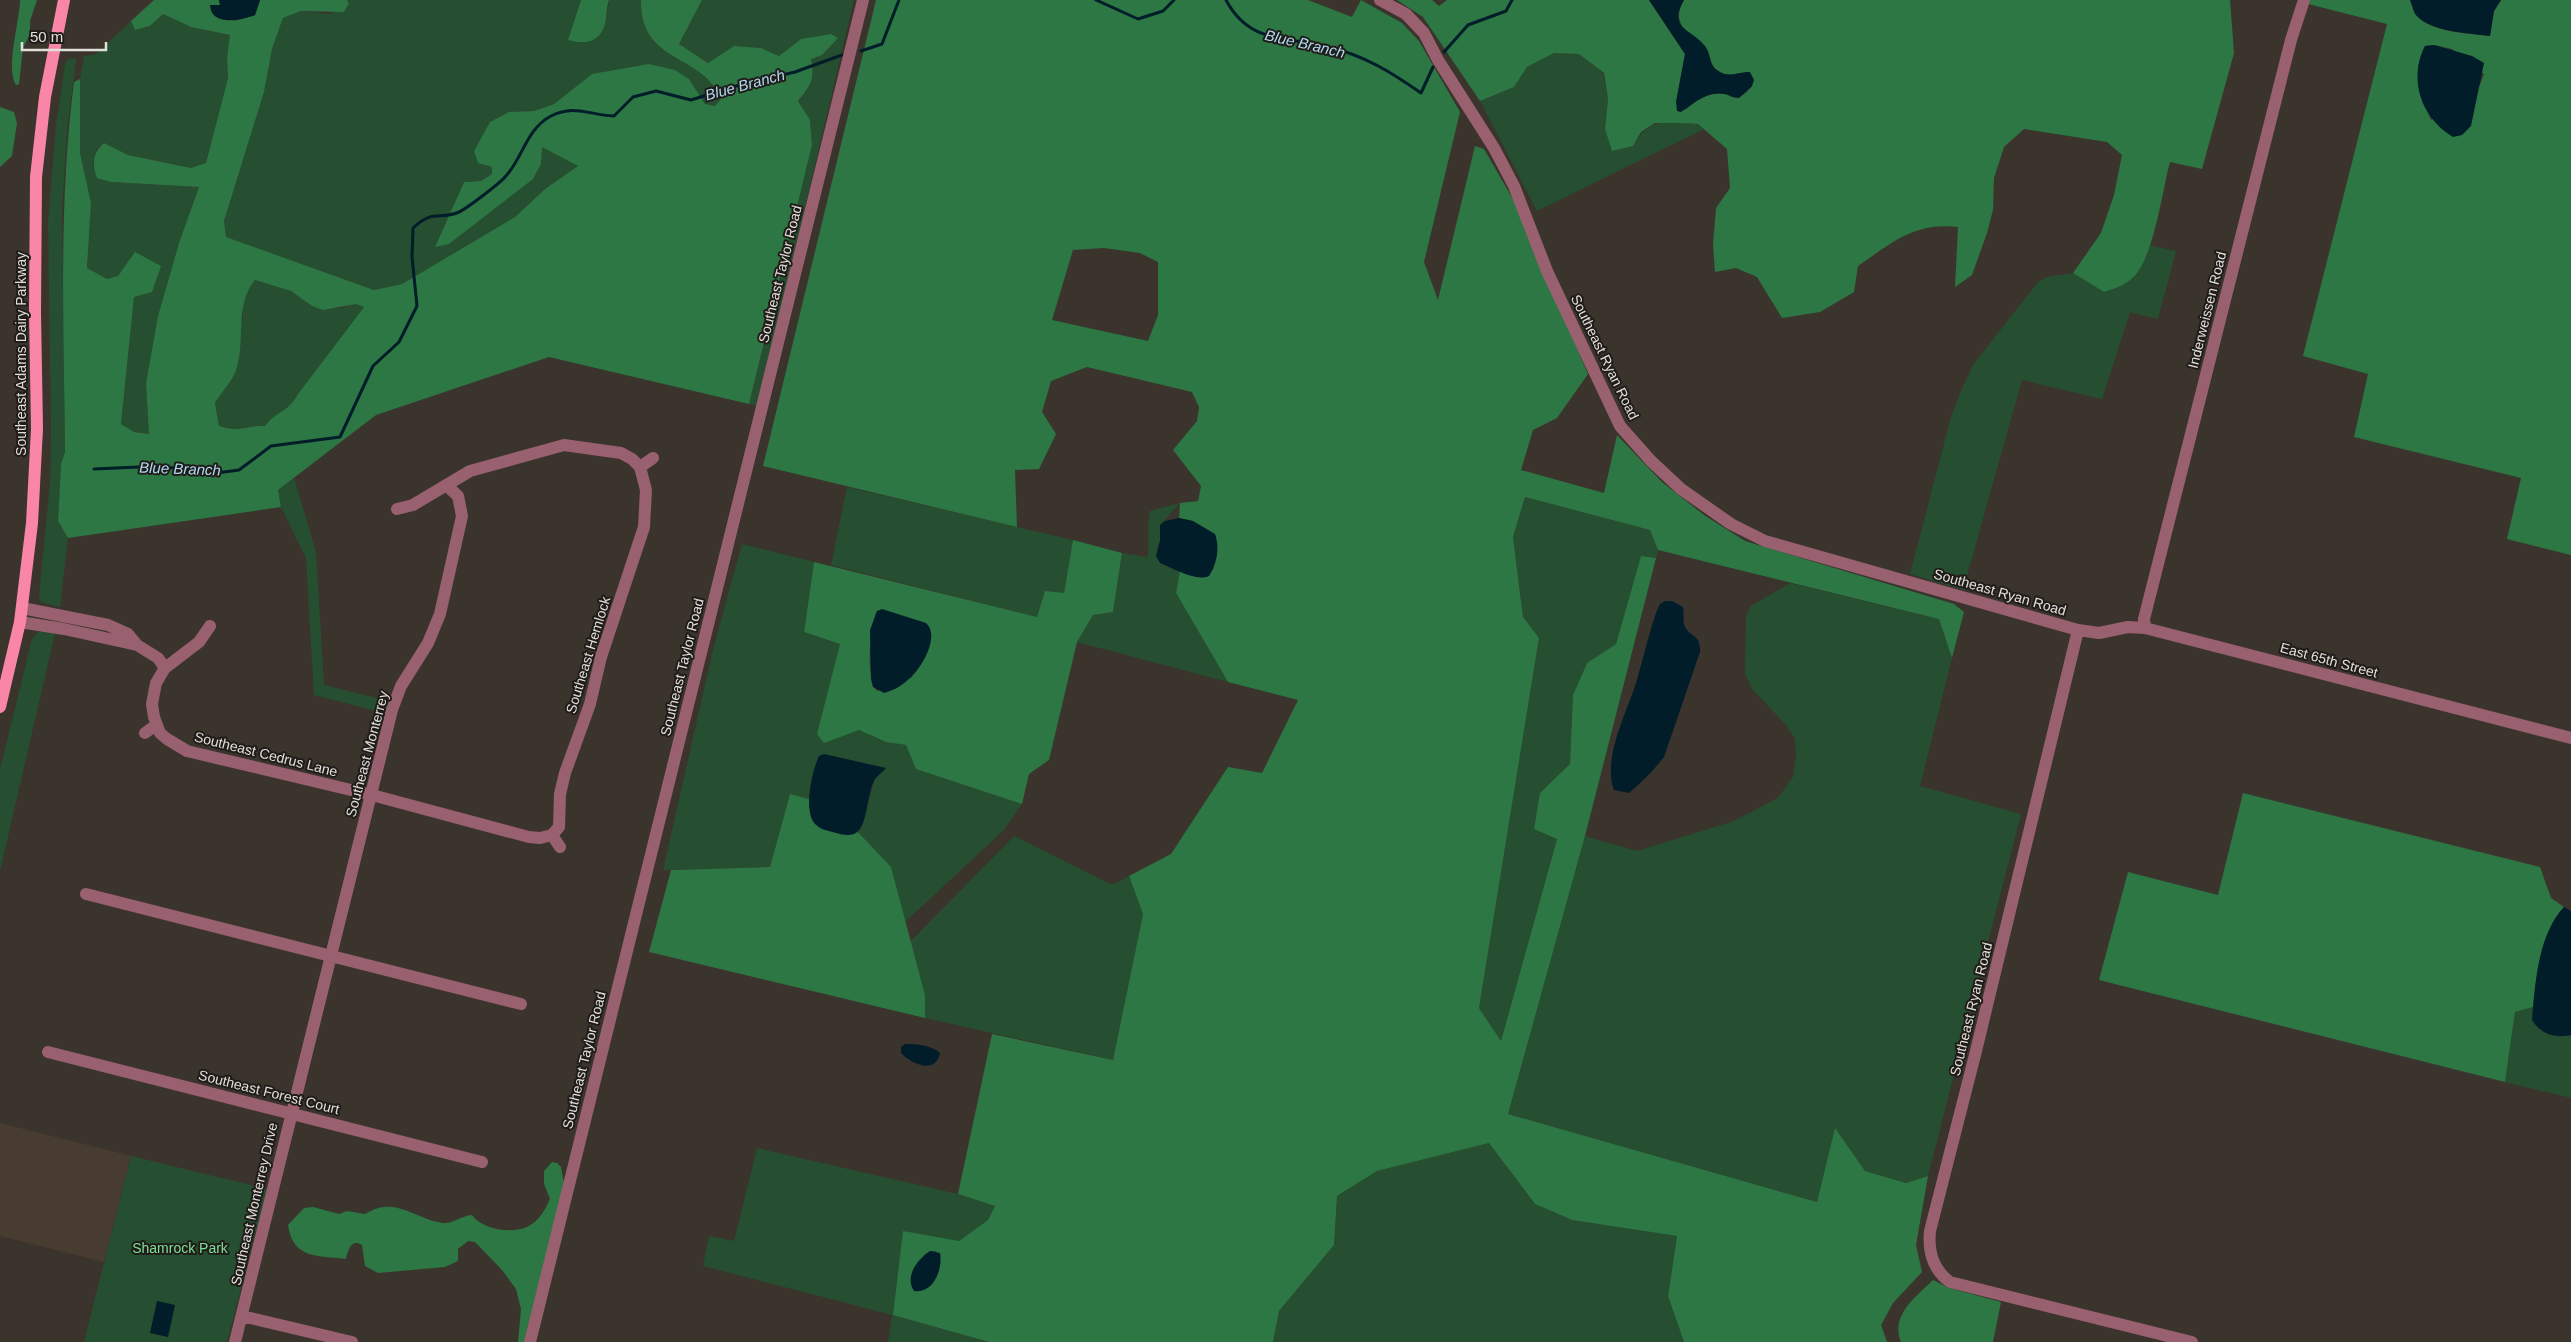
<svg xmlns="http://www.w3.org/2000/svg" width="2571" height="1342" viewBox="0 0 2571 1342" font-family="Arial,sans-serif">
  <rect width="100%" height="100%" fill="#3b342d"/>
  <!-- built -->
  <path fill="#483c30" d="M0,1123L131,1156L104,1262L0,1236Z"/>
  <!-- green -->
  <path fill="#264e30" d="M347,0H581L568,40L605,25L609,0H641C640,65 702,52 721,99L715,106L705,104L689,79L592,74L554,104L534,111L509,112L491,122L474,151L492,167V174L481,181L464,182L435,246L541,164V146L578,166L545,189L515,217L402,284L374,290L225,237L224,221L264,92L272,49L283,18L301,11L330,14L349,3Z
    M702,0H854L758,406L749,404L812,145L810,120L798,101L809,88L801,39L779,56L761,48L734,46L709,63L679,44Z
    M163,14L191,27L230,35L227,57L228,78L206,163L191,168L128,155L104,143L96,150L93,165L111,182L199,187L179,243L158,316L146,383L150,434L133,432L121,424L134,297L126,266L118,276L107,279L87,268L91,203L80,153V79L84,56L96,54L131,21L135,30L150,26Z
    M1554,53L1580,54L1603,73L1608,99L1605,129L1633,146C1650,116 1667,122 1698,124L1704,129L1537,211L1480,101L1514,87L1527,67Z
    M68,59H76L67,131L62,212L65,452L61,464L58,521L68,538L60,607L41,602L39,596L50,483L51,434L48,222L56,125L65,64Z
    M2149,245L2176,251L2158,319L2130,312L2102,399L2022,380L1963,590L1910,574L1951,417L1961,391L1973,365L2038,282L2047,277L2073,273L2104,292L2147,256Z
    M255,280L291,291L312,306L342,308L356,303L364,307L298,394C287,415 277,410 265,426C245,425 240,433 219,426L215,403L221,392L243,317V301L248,288Z
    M294,478L316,552L324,685L389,701L388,714L314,695L306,558L281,507L278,490Z
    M847,487L1073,540L1064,593L1037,617L831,565Z
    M1525,497L1650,530L1658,550L1656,558L1641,557L1616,644L1587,663L1573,695L1570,765L1540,793L1557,839L1501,1041L1479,1008L1539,638L1523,617L1513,537Z
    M1180,503L1160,525V541L1157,548L1169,567L1180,570L1176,593L1228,682L1077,642L1093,615L1113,612L1122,553L1148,557C1150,542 1146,524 1150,511Z
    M742,544L814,562L804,632L840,644L830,686C855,723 858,739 906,745L916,769L1022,804L1003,831L905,922L891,867L858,832L861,827L878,768L824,754L815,765L809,799L790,794L770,867L663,870L713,650Z
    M1790,583L1939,619L1952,658L1920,786L2021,814L1928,1176L1906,1183L1865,1171L1835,1129L1817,1202L1508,1114L1585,836L1637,851L1734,821L1778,798L1793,777L1796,757L1795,739L1786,725L1753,690L1745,674L1746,616L1751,606Z
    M43,631L55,633L0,871V769L32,639L38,632Z
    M1014,836L1112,885L1129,876L1143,914L1113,1060L925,1018V995L910,942Z
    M2533,1007L2532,1020L2564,1036L2571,1035V1098L2505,1082L2515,1011Z
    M1489,1143L1535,1204L1572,1220L1677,1236L1668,1296L1684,1342H1273L1279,1311L1334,1245L1337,1196L1377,1171Z
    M757,1148L958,1194L995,1206L988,1220L959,1241L893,1315L989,1342H888L892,1315L703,1266L709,1236L734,1241Z
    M131,1156L267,1189L227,1342H84Z"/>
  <!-- forest -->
  <path fill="#2c7743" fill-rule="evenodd" d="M20,0H37L30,21V34L23,48L19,84L16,85C5,68 20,20 20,0Z
    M154,0H219L220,5L217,6L234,21L255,15L260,0H347L349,3L344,12L301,11L283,18L272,49L264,92L224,221L226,237L374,290L402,284L515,217L545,189L578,166L542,147L541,164L533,179L449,244L435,247L464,182L481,181L492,174V167L478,163L474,151L490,122L509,112L534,111L554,104L592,74L649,64L675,70L689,79L705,104L715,106L721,99C702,52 640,65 641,0H702L679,44L708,63L734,46L761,48L779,56L801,39L831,34L838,38L822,55L811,59C815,80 811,85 798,101L810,120L812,145L749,404L549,357L376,415L278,490L281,507L68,538L58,521L61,464L65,452C64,328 58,205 74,82L80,79V153L91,203L87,268L107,279L118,276L135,252L161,266L152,292L134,297L121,424L134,432L149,434L146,383L158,316L179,243L199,187L111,182L97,178C92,164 92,153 104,143L128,155L191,168L206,163L228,78L227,57L230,35L191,27L163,14L150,26L135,30L131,21ZM255,280L291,291L312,306L323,310L356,304L364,307L298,394C287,414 277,410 265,426C245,425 240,433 219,426L215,403C221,392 232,382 236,370C246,341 234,305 255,280Z
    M581,0H609C606,8 607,17 605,24C599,44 584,44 568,40Z
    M876,0H1308L1352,17L1361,0L1402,23L1419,41L1460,112L1424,262L1438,300L1475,146L1484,149L1514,201L1588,374L1557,418L1533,430L1521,470L1604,493L1617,435L1662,482L1704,515L1745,541L1954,604L1964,612L1952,658L1939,619L1658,550L1650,530L1525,497L1513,537L1523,617L1539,638L1479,1008L1501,1041L1557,839L1534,829L1540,793L1570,764L1573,695L1587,663L1616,644L1641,556L1656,558L1585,836L1508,1114L1817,1202L1835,1128L1865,1171L1906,1183L1928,1176L1916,1245L1922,1272L1893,1303L1881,1325L1887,1342H1684L1668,1296L1677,1236L1572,1220L1535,1204L1489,1143L1377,1171L1337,1196L1334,1245L1279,1311L1273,1342H989L893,1315L903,1231L959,1241L988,1220L995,1206L958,1194L992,1034L1113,1060L1143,914L1129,876L1171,854L1228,767L1262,773L1298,700L1228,682L1176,593L1180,570L1193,576L1213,570L1217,553L1193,521L1179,518L1180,503L1198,501L1201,486L1173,450L1197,421L1199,407L1192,392L1087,367L1051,381L1042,412L1056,434L1039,469L1015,470L1017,527L763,466ZM1104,248L1140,253L1158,262V315L1148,341L1052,320L1073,250ZM930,1251H936L939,1269L933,1282L924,1255Z
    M1397,0H1432L1439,6L1447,0H1649L1685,54L1676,103L1685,110C1695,100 1711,91 1725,94C1728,94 1729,97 1732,97C1741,99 1747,92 1752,86L1746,72C1736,77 1720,76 1713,66C1710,62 1710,56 1706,52C1692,35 1669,25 1684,0H2230L2234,53L2202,169L2170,162C2162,192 2155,249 2137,273C2129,284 2116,288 2104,292L2073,273L2101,233L2114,195L2122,155L2107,142L2024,129L2004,147L1994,178L1993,210L1987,233L1972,275L1955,287L1958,227C1915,222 1891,243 1858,266L1854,292L1820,312L1782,318L1757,277L1736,268L1715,272L1713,244L1716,208L1730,188L1727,149L1698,124L1682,123H1655L1641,132L1633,146L1612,151L1605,129L1608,99L1604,73L1579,54L1554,53L1527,67L1514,87L1480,101L1423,17Z
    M2310,0H2410C2412,4 2413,11 2416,15C2433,33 2467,33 2490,36L2494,11L2501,0H2571V555L2507,539L2521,478L2354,437L2368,374L2303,356L2387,24L2308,4ZM2434,45L2452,49L2484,74L2479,87L2431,120C2420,95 2412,71 2425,46Z
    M0,107L14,112L17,123L12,156L0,167Z
    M1073,540L1122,553L1113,612L1093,615L1077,642L1049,760L1029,774L1022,804L916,769L906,745L886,742L859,730L824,743L817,734L840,644L804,632L814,562L1037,617L1045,591L1064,593ZM877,611L912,677L905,681L877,691C865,678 870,627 877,611Z
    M2243,793L2540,867L2551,898L2564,907C2540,933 2539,973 2533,1007L2515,1012L2505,1082L2099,980L2128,872L2218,895Z
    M790,794L809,799V807L853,834L858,832L891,867L925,995V1018L649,952L671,870L770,867Z
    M552,1162L557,1163L561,1167L564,1184L524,1342H518L521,1309L516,1289L502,1270L475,1242L468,1241L458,1249V1261L445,1267L378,1273L365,1266L362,1245C351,1238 348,1250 346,1259C318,1255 293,1260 288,1225L304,1208L313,1207L339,1214L347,1211L365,1214C395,1195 414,1219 443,1223C453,1224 460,1216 472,1215C481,1229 511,1234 527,1227C539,1221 545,1210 550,1199L544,1184V1171Z
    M1933,1280L1949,1288L2001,1302L1993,1342H1901C1890,1315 1916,1297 1933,1280Z"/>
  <!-- water -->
  <path fill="#001d29" d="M219,0H260L255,15C242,20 211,27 210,5H220Z
    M1649,0H1684C1667,29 1692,29 1705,46C1712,55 1708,66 1720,72C1730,78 1740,71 1750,72L1754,80L1752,86L1739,98C1733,98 1729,94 1724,94C1706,91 1695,103 1681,112L1677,111L1676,102L1685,54Z
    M2410,0H2501L2494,11L2490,36C2469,33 2430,32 2416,15C2413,11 2412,4 2410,0Z
    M2434,45L2472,56L2484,63L2471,126L2462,135L2453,137C2421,118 2408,79 2425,46Z
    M1179,518L1193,521L1215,534C1220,548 1217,563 1209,576C1196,582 1173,568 1160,563L1156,556L1160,541V525L1165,521Z
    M1665,601H1672L1683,607C1684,613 1683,619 1684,624C1688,638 1701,632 1700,652L1664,757C1653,771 1642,782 1629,793L1614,790C1602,759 1627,712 1636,683C1643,660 1648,636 1656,613L1660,604Z
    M882,609L926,623C940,635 923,666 911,677C903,685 895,690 884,693L873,687L871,679L870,630L877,611Z
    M824,754L886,768C883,772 878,775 875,779C867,792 868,822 858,831C852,837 844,835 836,833C829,831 821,830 815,824C803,811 812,771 819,756Z
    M2564,907L2571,911V1035C2555,1039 2541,1034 2532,1020C2535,983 2538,935 2564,907Z
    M905,1044C917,1044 931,1045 940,1053C936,1075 911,1064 901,1053V1047Z
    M930,1251L940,1253C943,1270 933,1294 914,1291C904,1276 918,1259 930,1251Z
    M157,1301L175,1305L168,1337L150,1333Z"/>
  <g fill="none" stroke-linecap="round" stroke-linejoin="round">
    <!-- stream -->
    <path stroke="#001d29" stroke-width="3" d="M1096,0L1138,19L1163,11L1174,0
      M1226,0C1250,45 1287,36 1329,47C1365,56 1391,72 1421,93L1433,67
      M861,51L882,44L899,0
      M1444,52L1468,25L1506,11L1512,0
      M94,469L161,466L209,474L239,470L271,446L340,437L373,366L399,342L417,306L412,257L413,228C435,208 438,221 459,212C466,209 499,184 505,177C522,160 526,129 551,116C575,104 588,115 614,116L633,97L656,91L691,100L732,87L795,72L842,55"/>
    <!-- minor -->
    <path stroke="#99606f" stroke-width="12" d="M1380,0L1406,14L1424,33L1438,60L1494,148L1514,186L1547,271L1620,426L1651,461L1681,489L1731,524L1765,541L2078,630L2099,633L2128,627L2145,628L2571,738
      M640,467L653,458
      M397,509L413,505L470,471L564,445L621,453L632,459L640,467
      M22,608L108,625L128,634L137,645L158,658L165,668
      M20,622L64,629L137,645
      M210,626L199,642L165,668L156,683L152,704L154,717L160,733L167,739L187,751L372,795L529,837L540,838L552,835
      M2145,628L2144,619L2291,40L2304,0
      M2078,630L1976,1051L1930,1231C1928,1251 1932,1269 1950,1282L2192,1342
      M145,733L156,725
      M552,835L559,827L560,794L565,773L590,704L601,657L644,527L646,490L640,467
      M552,835L560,847
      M86,894L521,1004
      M48,1052L482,1162
      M242,1316L352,1342
      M235,1342L392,710L401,686L428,643L440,614L462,516L458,496L446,485
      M530,1342L863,0"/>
    <!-- major -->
    <path stroke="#fa86a7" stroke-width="12" d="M0,707L20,622L32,523L37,429L35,312L36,177L45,97L64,0"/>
  </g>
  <g text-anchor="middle" stroke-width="4" stroke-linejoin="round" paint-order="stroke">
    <!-- street labels -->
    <g font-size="14" fill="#e2ded9" stroke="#201c19">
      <text transform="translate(780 274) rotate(-76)" y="5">Southeast Taylor Road</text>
      <text transform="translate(2207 310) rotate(-76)" y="5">Inderweissen Road</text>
      <text transform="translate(21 354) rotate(-90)" y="5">Southeast Adams Dairy Parkway</text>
      <text transform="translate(1605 357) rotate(64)" y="5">Southeast Ryan Road</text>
      <text transform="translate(2000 592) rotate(16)" y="5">Southeast Ryan Road</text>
      <text transform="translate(588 655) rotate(-73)" y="5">Southeast Hemlock</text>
      <text transform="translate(2329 660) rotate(15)" y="5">East 65th Street</text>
      <text transform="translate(682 667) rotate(-76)" y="5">Southeast Taylor Road</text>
      <text transform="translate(266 754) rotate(14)" y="5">Southeast Cedrus Lane</text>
      <text transform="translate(367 754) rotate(-75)" y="5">Southeast Monterrey</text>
      <text transform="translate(1971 1009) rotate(-76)" y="5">Southeast Ryan Road</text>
      <text transform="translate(584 1060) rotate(-76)" y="5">Southeast Taylor Road</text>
      <text transform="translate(269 1092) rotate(14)" y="5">Southeast Forest Court</text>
      <text transform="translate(254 1204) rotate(-77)" y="5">Southeast Monterrey Drive</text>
    </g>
    <!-- park labels -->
    <g font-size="14" fill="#7de096" stroke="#201c19">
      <text x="180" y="1253">Shamrock Park</text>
    </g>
    <!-- water labels -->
    <g font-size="15" font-style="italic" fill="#aedbf1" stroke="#201c19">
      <text transform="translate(1305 44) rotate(13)" y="5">Blue Branch</text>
      <text transform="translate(745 85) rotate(-15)" y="5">Blue Branch</text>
      <text transform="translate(180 469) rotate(2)" y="5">Blue Branch</text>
    </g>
  </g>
  <!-- scale -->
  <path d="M22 42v8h84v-8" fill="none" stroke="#e2ded9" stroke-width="2.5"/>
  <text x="30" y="42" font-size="15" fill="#e2ded9" stroke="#201c19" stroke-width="4" paint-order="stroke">50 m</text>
</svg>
